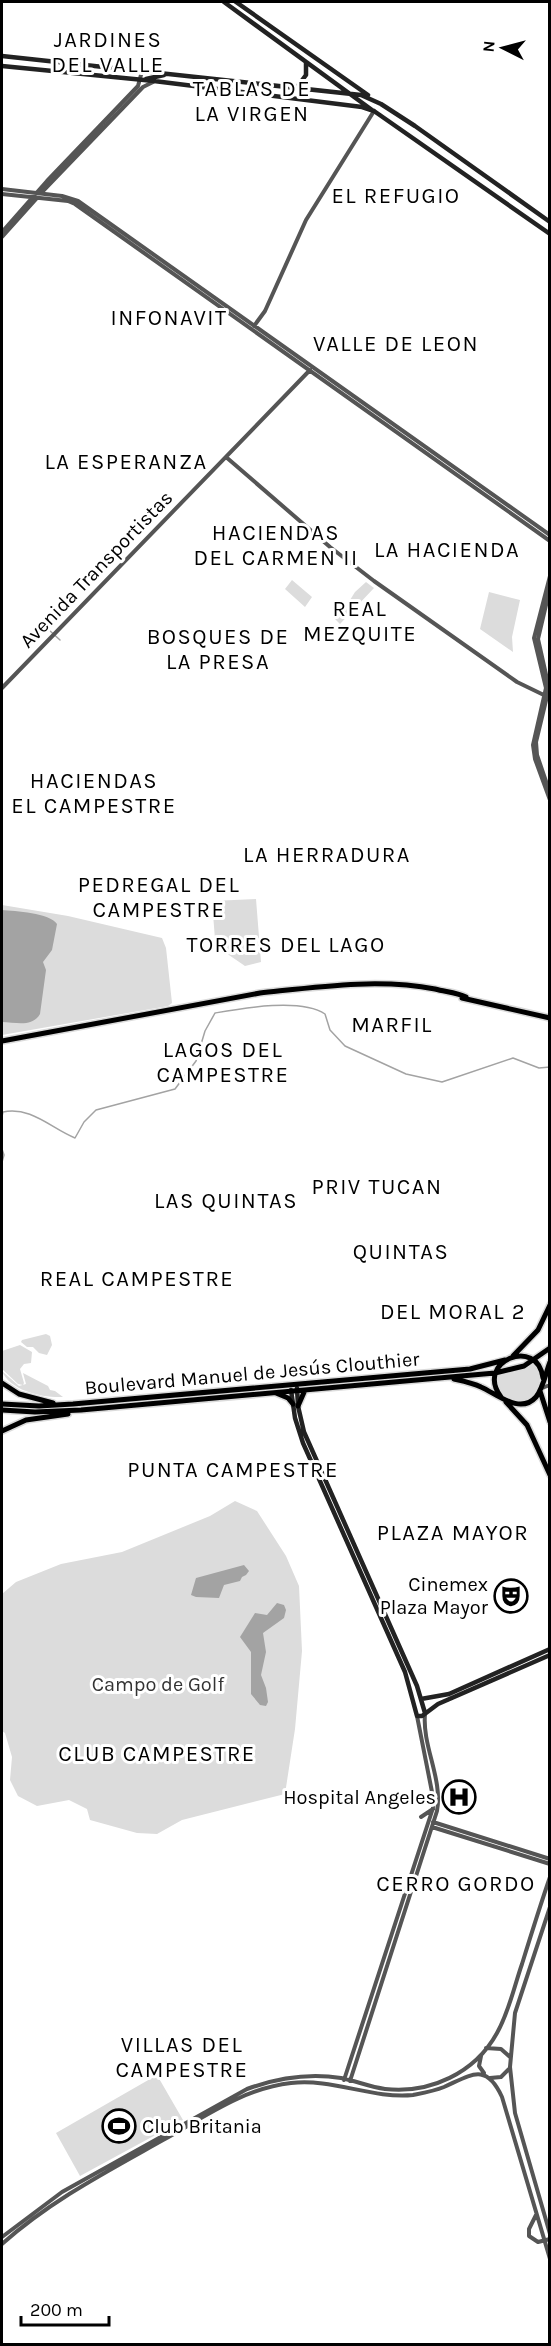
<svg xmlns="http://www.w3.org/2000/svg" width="551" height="2346" viewBox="0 0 551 2346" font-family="Karla,sans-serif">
  <rect width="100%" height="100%" fill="#fff"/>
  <!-- green -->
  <path fill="#dcdcdc" d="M292,580L312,597L305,607L285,589Z
    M366,582L374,588L340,624L332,616L342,606L345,608L355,592Z
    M489,592L520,600L512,637L513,652L480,629Z
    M256,899L261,962L245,966L226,953L216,952L212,901Z
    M2,905L68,916L162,938L166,948L172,1003L168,1006L2,1035Z
    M46,1334L50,1336L52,1345L47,1355L39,1353L33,1347H27L21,1342L22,1340Z
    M20,1345L32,1352L31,1363L24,1364L20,1369L24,1383L23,1385L18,1384L2,1369V1351Z
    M533,1363C547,1376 538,1397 522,1402L506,1398L497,1385V1375L516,1372Z
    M2,1371L19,1386L26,1384L23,1373L48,1386L50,1390L55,1391L63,1397C43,1398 10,1391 2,1371Z
    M235,1501L257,1511L286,1556L299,1586L302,1651L295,1729L285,1794L182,1820L157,1834L137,1833L90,1820L87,1809L69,1800L37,1806L18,1796L10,1780L12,1757L5,1733L2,1731V1594L16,1582L61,1564L122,1552L210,1516Z
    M157,2075L183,2120L80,2176L56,2133Z"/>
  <!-- water -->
  <path fill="#a3a3a3" d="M2,910C15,911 50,913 57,924L52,950L43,962L46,970L40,1014C32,1028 15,1022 2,1022Z
    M244,1565L249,1571L246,1575L242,1577L240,1581L224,1585L219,1598L196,1597L191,1595L196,1578Z
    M277,1603L284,1605L286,1610L284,1618L263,1633L266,1652L261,1675L266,1688L268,1702L266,1706L260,1705L251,1694C251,1679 251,1666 251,1652L240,1637L255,1613L267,1615Z"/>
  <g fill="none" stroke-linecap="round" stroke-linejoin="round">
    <!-- stream -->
    <path stroke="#a3a3a3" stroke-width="1.5" d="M49,630L60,640
      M2,1116L3,1112C31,1106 52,1129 75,1138L84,1122L96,1110L175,1089L196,1061L205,1031L215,1013C244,1008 301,998 325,1014L330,1030L345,1046L406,1074L442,1082L513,1058L539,1068L550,1067
      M2,1149L4,1155L2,1162"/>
    <!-- primary casing -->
    <g stroke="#dbdbdb" stroke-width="8">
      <path id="primary" d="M462,998L550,1018
        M2,1041L260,993C317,987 378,978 435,989C446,992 456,992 466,997
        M513,1356L538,1330L550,1305
        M454,1379C463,1381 473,1383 481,1387C497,1394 520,1415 536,1397C543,1389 546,1372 550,1362
        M2,1383L19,1394L53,1403
        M540,1391L550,1422
        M276,1393L288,1398L293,1404
        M501,1397C474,1361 538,1336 543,1378
        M506,1402L527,1425L550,1475
        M2,1404L39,1406L73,1404L470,1369L505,1360
        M298,1406L305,1390
        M2,1410L35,1412L81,1410L495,1373L524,1366L550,1348
        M2,1431L26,1420L68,1414"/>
    </g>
    <!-- tertiary -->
    <path stroke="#555" stroke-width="4" d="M2,189L62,196L78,201L550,535
      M42,192L143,87L153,82
      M2,194L68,201L75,204L550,541
      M2,232L47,181L138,86L142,71
      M2,237L37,198
      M254,326L265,311L306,220L374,111
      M226,457L330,547L374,581L517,682L550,698
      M550,576L534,638L546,688L533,745L535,759L550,800
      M550,588L538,639L549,688L536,742L537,755L550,793
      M2,688L310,370
      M542,1388L550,1385
      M421,1817L433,1809
      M433,1822L550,1859
      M432,1827L550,1864
      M550,1907L515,2013L510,2067L515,2113L550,2234
      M486,2048L501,2049L510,2057
      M481,2056L479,2066L484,2073
      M490,2078L501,2077L509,2069
      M344,2080L433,1808L432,1792L417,1716
      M350,2081L437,1811C443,1779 422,1746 425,1714
      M536,2215L529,2229V2236L538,2242L550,2239
      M2,2237L62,2192L247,2089C277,2078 309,2073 341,2078C356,2081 370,2087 385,2089C430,2094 475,2073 497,2033C509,2012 514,1987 522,1964C531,1935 540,1906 550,1877
      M2,2244C50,2201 106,2172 163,2140C203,2118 244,2088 291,2083C333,2078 371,2099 413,2095C423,2093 434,2091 444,2087C471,2075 486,2062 502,2097L550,2259"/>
    <!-- secondary -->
    <path stroke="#222" stroke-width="4.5" d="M224,2L372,110
      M236,2L368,95
      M2,56L361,95L381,104L415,126L550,222
      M2,66L154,81L362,107L374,111L550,234
      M146,79L164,75
      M297,87L306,75V62
      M297,1388L298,1406L304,1432L417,1686L425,1713
      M291,1390L295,1418L303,1443L405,1672L417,1716H422L438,1704L550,1655
      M421,1699L449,1694L550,1649"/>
    <!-- primary -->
    <use href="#primary" stroke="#000" stroke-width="5"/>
  </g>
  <!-- icons -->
  <defs>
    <g id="theatre-ring" transform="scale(1.725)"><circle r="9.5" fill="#fff" stroke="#000" stroke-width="1.5"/><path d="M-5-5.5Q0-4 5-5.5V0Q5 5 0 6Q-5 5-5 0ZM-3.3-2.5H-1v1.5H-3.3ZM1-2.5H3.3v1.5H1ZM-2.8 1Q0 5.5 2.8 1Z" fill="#000"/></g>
    <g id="hospital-ring" transform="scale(1.725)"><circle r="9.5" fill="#fff" stroke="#000" stroke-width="1.5"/><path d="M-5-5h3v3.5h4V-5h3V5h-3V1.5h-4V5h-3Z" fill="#000"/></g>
    <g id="stadium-ring" transform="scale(1.725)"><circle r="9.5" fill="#fff" stroke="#000" stroke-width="1.5"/><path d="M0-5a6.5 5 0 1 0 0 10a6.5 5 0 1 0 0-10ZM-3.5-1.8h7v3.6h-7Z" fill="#000"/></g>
  </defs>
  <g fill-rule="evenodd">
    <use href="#theatre-ring" x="511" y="1596"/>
    <use href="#hospital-ring" x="459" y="1797"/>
    <use href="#stadium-ring" x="119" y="2126"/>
  </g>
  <g text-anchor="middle" stroke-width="6" stroke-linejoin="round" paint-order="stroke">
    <!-- street labels -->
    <g font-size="20" fill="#000" stroke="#fff">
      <text transform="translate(96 569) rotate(-46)" y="7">Avenida Transportistas</text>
      <text transform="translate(252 1373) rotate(-5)" y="7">Boulevard Manuel de Jesús Clouthier</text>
    </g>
    <!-- poi labels -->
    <g font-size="20" fill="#000" stroke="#fff" text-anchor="end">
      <text x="488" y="1591">Cinemex<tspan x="488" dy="23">Plaza Mayor</tspan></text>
      <text x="436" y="1804">Hospital Angeles</text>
      <text x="142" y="2133" text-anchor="start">Club Britania</text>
    </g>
    <!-- park labels -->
    <g font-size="20" fill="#333" stroke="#fff">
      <text x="158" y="1691">Campo de Golf</text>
    </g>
    <!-- quarter labels -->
    <g font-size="22" letter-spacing="1.5" fill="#000" stroke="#fff">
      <text x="108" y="47">JARDINES<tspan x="108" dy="25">DEL VALLE</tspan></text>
      <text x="252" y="96">TABLAS DE<tspan x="252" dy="25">LA VIRGEN</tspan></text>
      <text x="396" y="203">EL REFUGIO</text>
      <text x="169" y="325">INFONAVIT</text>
      <text x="396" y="351">VALLE DE LEON</text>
      <text x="126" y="469">LA ESPERANZA</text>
      <text x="276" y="540">HACIENDAS<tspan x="276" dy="25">DEL CARMEN II</tspan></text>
      <text x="447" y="557">LA HACIENDA</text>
      <text x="360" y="616">REAL<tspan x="360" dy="25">MEZQUITE</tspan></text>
      <text x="218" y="644">BOSQUES DE<tspan x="218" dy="25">LA PRESA</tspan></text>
      <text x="94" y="788">HACIENDAS<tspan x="94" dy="25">EL CAMPESTRE</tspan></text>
      <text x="327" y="862">LA HERRADURA</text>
      <text x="159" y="892">PEDREGAL DEL<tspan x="159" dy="25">CAMPESTRE</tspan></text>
      <text x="286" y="952">TORRES DEL LAGO</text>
      <text x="392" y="1032">MARFIL</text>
      <text x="223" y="1057">LAGOS DEL<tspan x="223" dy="25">CAMPESTRE</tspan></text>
      <text x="377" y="1194">PRIV TUCAN</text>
      <text x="226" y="1208">LAS QUINTAS</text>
      <text x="401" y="1259">QUINTAS</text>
      <text x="137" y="1286">REAL CAMPESTRE</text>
      <text x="453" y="1319">DEL MORAL 2</text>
      <text x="233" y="1477">PUNTA CAMPESTRE</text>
      <text x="453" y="1540">PLAZA MAYOR</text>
      <text x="157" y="1761">CLUB CAMPESTRE</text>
      <text x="456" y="1891">CERRO GORDO</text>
      <text x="182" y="2052">VILLAS DEL<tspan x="182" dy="25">CAMPESTRE</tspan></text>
    </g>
  </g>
  <!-- border -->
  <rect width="551" height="2346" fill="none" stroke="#000000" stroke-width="6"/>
  <!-- north arrow -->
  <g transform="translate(503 48) rotate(276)" stroke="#ffffff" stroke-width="4.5" paint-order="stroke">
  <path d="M0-4.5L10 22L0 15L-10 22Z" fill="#000000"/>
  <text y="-9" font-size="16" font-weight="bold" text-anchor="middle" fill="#000000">N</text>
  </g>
  <!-- scale -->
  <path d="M21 2316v9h88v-9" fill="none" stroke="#000000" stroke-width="3"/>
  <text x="30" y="2316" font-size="18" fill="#000000" stroke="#ffffff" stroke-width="4.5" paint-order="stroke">200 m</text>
</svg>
